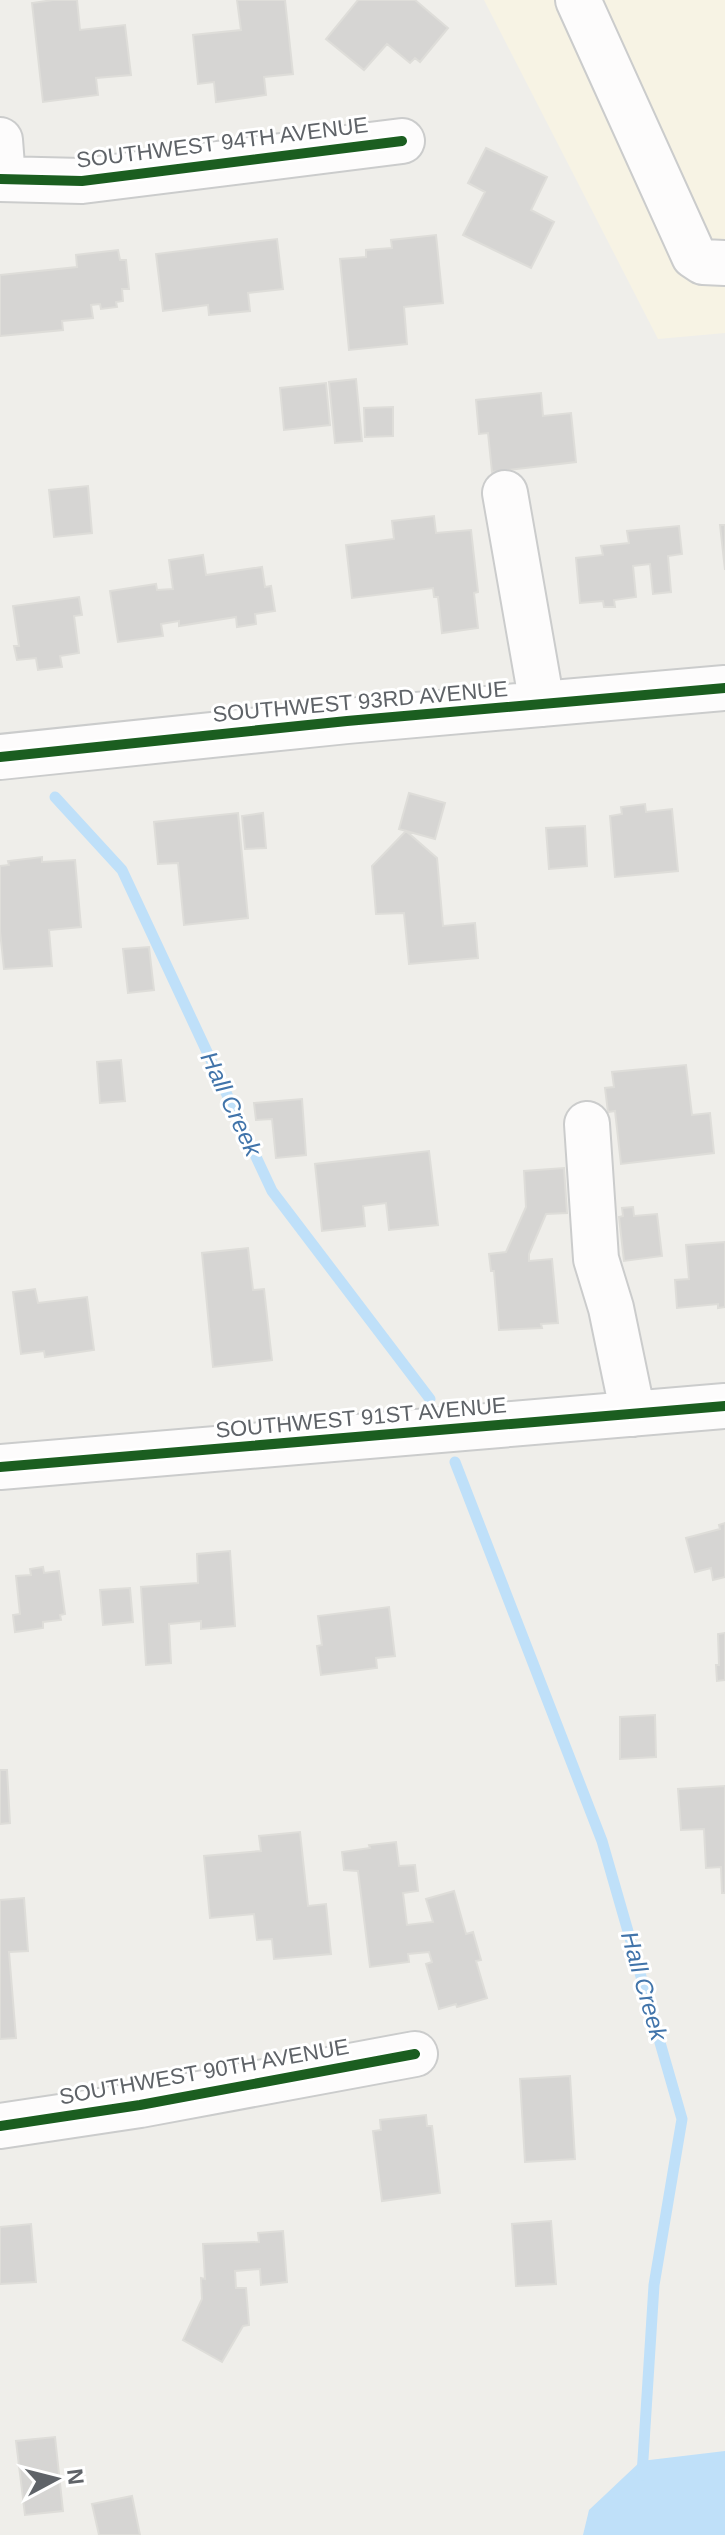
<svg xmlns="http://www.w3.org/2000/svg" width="725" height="2535" viewBox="0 0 725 2535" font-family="Arial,sans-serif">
  <rect width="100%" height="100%" fill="#efeeea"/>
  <!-- commercial -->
  <path fill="#f7f3e4" d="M484,0H725V333L658,339Z"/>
  <!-- water -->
  <path fill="#bfe0f9" d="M725,2451V2535H583L589,2510L641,2461Z"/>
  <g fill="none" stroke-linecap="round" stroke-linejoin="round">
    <!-- stream -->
    <path stroke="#bfe0f9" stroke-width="11" d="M55,797L122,870L272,1191L430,1399
      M455,1462L602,1841L682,2119L654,2285L642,2475"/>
  </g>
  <!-- building -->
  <path fill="#d6d5d3" stroke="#deddd9" stroke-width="2" d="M53,0H77L80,30L125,25L131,75L96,78L98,95L43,102L32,3Z
    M237,0H285L293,74L264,77L266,95L216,102L214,82L198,84L193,35L241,30Z
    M358,0H415L448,28L420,62L415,58L410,63L387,44L364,70L326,39Z
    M486,148L547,177L531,210L554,222L531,268L463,235L485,192L468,183Z
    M436,235L443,303L404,307L407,344L349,350L340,259L366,257V250L392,248L391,240Z
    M277,239L283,289L248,293L250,311L209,315L208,305L163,311L156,254Z
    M118,250L120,260H126L129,289H122L123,301L116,302L117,307L101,309L100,304L91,305L93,318L62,321L63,330L0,336V275L77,267L76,255Z
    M356,379L362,441L335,443L329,382Z
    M326,383L330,425L284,430L280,388Z
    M541,393L543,416L571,413L576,462L492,472L488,433L479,434L476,400Z
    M393,407V436L365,437L364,408Z
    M88,486L92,533L54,537L49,490Z
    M434,516L436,533L471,530L478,592L474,593L478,628L442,633L438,597H434L433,588L352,598L346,545L394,539L392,521Z
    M720,525H725V570Z
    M679,526L682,554L668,556L671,592L653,594L650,564L633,566L636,597L614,600L615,607H604L603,601L580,603L576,558L603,555L601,546L629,543L627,531Z
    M203,555L206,575L262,567L265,587L271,586L275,611L255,614L256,624L237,627L236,617L179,626V621L161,624L163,636L118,642L110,591L156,584L157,590L173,589L169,560Z
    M79,597L82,615L74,616L79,653L60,656L62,667L38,670L36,658L17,660L14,646H19L13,606Z
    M409,793L445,803L435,839L399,829Z
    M645,804L646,812L672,809L678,871L615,877L610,816L622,814L621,807Z
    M238,813L248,918L184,925L178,863L158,864L154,822Z
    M263,813L266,848L245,849L242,816Z
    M585,826L587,866L549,869L546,828Z
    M406,831L437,858L443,926L475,923L478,958L409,964L404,913L376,914L372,866Z
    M42,857V862L75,860L81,927L49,930L52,966L4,969L0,931V866L9,865L8,861Z
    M149,947L154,990L128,993L123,949Z
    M121,1060L125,1101L100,1103L97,1062Z
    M686,1065L692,1115L710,1113L714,1153L621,1164L615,1111L608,1112L605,1088L614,1087L612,1072Z
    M302,1099L306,1155L276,1158L272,1119L256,1120L254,1103Z
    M429,1151L438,1225L389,1230L386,1203L363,1206L365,1226L322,1231L315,1164Z
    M564,1168L567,1213L546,1214L529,1254V1261L552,1259L558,1323L541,1324L542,1328L499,1330L494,1271H491L489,1254L506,1252L526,1207L524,1171Z
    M633,1207L634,1216L657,1214L662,1256L624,1261L619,1217L623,1216L622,1208Z
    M725,1242V1307L718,1308V1304L677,1308L675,1280L689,1279L686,1245Z
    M248,1248L253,1290L264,1289L272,1360L213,1367L202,1253Z
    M35,1289L38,1303L87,1297L94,1350L45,1357L44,1351L21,1354L13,1292Z
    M725,1523V1577L713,1580L711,1568L695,1572L686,1538L720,1529L719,1525Z
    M230,1551L235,1626L201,1629V1621L169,1624L171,1663L146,1665L141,1587L198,1583L197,1554Z
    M43,1567L44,1573L59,1571L65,1614L60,1615L61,1620L43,1622V1628L15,1632L13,1615L20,1614L16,1576L31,1575L30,1569Z
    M130,1588L133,1622L103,1625L100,1590Z
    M389,1607L395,1656L376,1658L377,1668L321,1675L317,1646L322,1645L318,1616Z
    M725,1633V1680L717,1681L716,1665H719L718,1634Z
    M655,1715L656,1757L620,1759V1717Z
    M0,1770H7L10,1823L0,1824Z
    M725,1786V1893H722L721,1867L706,1868L704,1829L681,1830L678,1789Z
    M300,1832L308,1906L326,1904L331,1954L274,1959L272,1939L257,1940L254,1914L210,1918L204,1856L261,1851L259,1836Z
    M396,1842L399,1866L415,1865L418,1891L403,1893L407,1925L433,1922L426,1899L454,1891L466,1934L473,1932L481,1960L476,1961L487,1998L457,2007L456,2004L439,2009L426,1964L432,1962L429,1952L408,1954L409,1962L370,1967L358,1871L344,1870L342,1852L370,1848L369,1845Z
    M24,1898L28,1951L9,1952L16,2038L0,2039V1900Z
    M570,2076L575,2159L525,2162L520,2079Z
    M426,2115L427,2126H432L440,2193L382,2201L373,2131L381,2130L380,2120Z
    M551,2221L556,2284L516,2286L512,2224Z
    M31,2224L36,2282L0,2284V2227Z
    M283,2231L287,2282L261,2285L260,2269L235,2271L236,2288H246L249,2325L243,2326L222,2362L183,2340L202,2299L201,2278L205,2279L203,2244L259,2242L258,2233Z
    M55,2437L63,2511L25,2515L16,2441Z
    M132,2496L140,2535H99L92,2504Z"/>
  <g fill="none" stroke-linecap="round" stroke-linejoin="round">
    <!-- minor casing -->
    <g stroke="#cbcccc" stroke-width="48">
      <path id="minor" d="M578,0L694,256L703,262L725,263
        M0,140L3,179
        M0,179L82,181L402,141
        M505,493L542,704
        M0,757L347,721L725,688
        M587,1124L596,1259L611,1308L633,1414
        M0,1467L725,1406
        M0,2126L140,2105L415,2054"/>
    </g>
    <!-- minor -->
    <use href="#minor" stroke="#fdfcfc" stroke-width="44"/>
    <!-- cycleway casing -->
    <g stroke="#fff" stroke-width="15">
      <path id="cycleway" d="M0,179L82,181L402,141
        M0,757L347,721L725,688
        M0,1467L725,1406
        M0,2126L140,2105L415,2054"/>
    </g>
    <!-- cycleway -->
    <use href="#cycleway" stroke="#1b5e20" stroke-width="10"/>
  </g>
  <g text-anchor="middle" stroke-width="6" stroke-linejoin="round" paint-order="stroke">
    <!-- street labels -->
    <g font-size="22" fill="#5f6368" stroke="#fff">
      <text transform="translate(222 142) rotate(-7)" y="8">SOUTHWEST 94TH AVENUE</text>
      <text transform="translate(360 701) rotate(-5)" y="8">SOUTHWEST 93RD AVENUE</text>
      <text transform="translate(361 1417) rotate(-5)" y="8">SOUTHWEST 91ST AVENUE</text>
      <text transform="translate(204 2071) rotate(-10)" y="8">SOUTHWEST 90TH AVENUE</text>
    </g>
    <!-- water labels -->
    <g font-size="24" font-style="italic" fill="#4174aa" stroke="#fff">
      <text transform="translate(231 1104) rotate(65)" y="8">Hall Creek</text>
      <text transform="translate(644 1986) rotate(74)" y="8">Hall Creek</text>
    </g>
  </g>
  <!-- north arrow -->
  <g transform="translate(56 2479) rotate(83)" stroke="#ffffff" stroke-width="6" paint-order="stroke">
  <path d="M0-6L14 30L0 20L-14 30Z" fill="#5f6368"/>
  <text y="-12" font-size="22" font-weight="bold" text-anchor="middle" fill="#5f6368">N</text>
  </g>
</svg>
